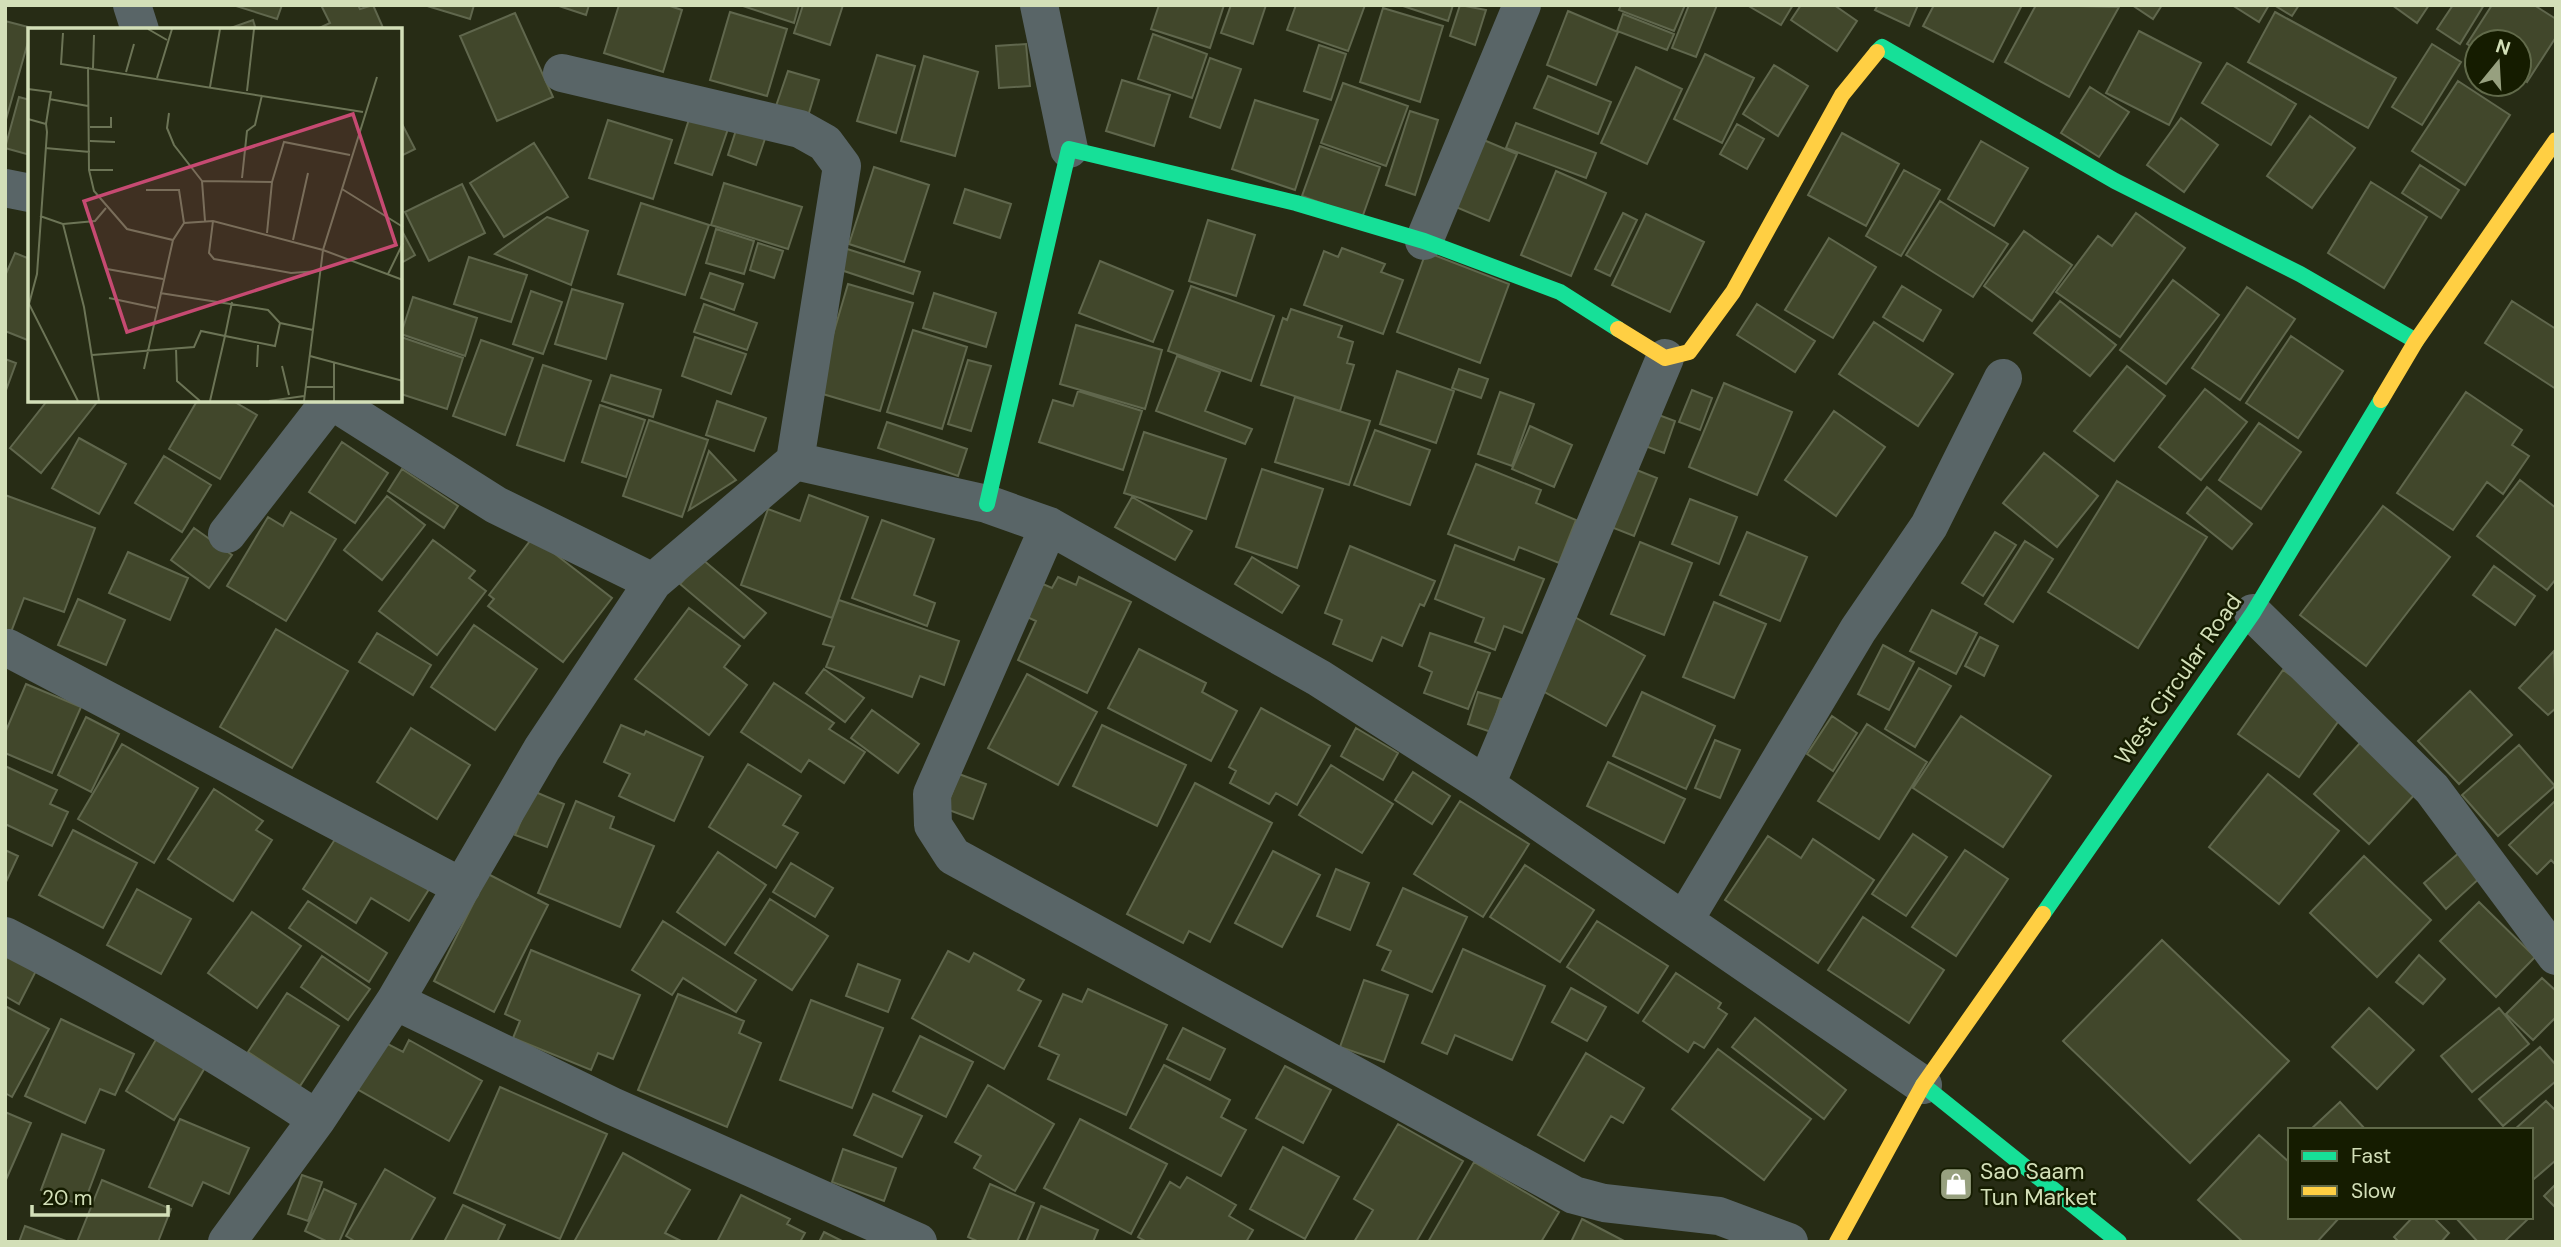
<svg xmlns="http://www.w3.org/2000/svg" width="2561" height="1247" viewBox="0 0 2561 1247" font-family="'DM Sans',sans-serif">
  <rect width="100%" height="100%" fill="#272c15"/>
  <!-- building -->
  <path fill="#41472b" stroke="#60674d" stroke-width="2" d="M233,5H282L277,19Z
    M321,5H358L360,9L373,5L384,30H315L330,23Z
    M424,5H474L470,19Z
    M556,5H589L586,15Z
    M619,5H667L682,10L663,72L604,53Z
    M740,5H799L794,23Z
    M803,5H843L830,45L794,33Z
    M1159,5H1224L1210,48L1151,29Z
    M1231,5H1266L1253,44L1221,33Z
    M1296,5H1365L1348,51L1287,30Z
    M1400,5H1453L1448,21Z
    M1460,5L1486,10L1475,45L1450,36Z
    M1621,5H1685L1674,31L1619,10Z
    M1689,5H1717L1696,57L1672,48Z
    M1747,5H1793L1781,25Z
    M1801,5H1834L1857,21L1837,51L1791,20Z
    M1878,5H1918L1909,26L1875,10Z
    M1934,5H2022L1993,62L1923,26Z
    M2036,5L2119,7L2069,97L2005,62Z
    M2132,5H2162L2153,19Z
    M2232,5H2269L2259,22Z
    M2274,5H2299L2292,16Z
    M2392,5H2429L2417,23Z
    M2453,5H2484L2460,44L2437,29Z
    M2492,5H2534L2556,19V37L2527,82L2519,76V42H2477V50L2467,44Z
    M1383,8L1443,26L1420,102L1360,82Z
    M1568,11L1618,32L1596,85L1547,65Z
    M730,12L787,29L767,96L710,80Z
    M2275,12L2396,78L2368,128L2248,62Z
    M515,13L553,97L497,121L460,36Z
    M1623,14L1674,34L1667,50L1617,31Z
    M253,20L256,30H225Z
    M5,21L32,28L5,123Z
    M2139,31L2201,63L2169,125L2106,93Z
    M1153,34L1207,54L1192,98L1138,79Z
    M1026,44L1030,86L999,88L996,46Z
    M2432,44L2461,62L2422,125L2392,107Z
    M1319,45L1346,54L1331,100L1304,91Z
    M1705,54L1754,78L1722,143L1674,119Z
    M877,55L915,66L896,133L857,121Z
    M924,56L978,72L955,156L901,141Z
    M1210,58L1241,69L1220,128L1190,117Z
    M2227,63L2296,104L2271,145L2202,103Z
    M1774,65L1808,86L1778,136L1743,114Z
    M1636,67L1682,89L1647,164L1601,143Z
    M788,71L819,80L808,116L776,106Z
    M1548,76L1611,102L1598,134L1534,108Z
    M1122,80L1170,95L1154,146L1106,131Z
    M2458,81L2510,115L2465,185L2412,151Z
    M1343,83L1408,106L1386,166L1321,143Z
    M2090,87L2129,112L2099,157L2061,133Z
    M19,97L30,100V155L5,148Z
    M1255,100L1318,120L1295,190L1232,169Z
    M692,110L730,123L712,175L675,163Z
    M1410,111L1438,120L1415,195L1386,185Z
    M2310,116L2355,148L2312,208L2267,176Z
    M2181,118L2218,145L2184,192L2147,165Z
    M608,120L672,140L653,199L589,178Z
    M401,122L415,149L401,156Z
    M1516,123L1596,153L1586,178L1506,148Z
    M738,124L767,133L756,165L728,155Z
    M1737,124L1764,139L1747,169L1720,154Z
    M1842,133L1899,164L1866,226L1808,195Z
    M1479,138L1517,154L1489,221L1451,205Z
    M1981,141L2028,168L1994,226L1948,199Z
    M534,143L568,197L504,237L470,183Z
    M1320,146L1380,167L1362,218L1302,196Z
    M2420,165L2459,190L2441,218L2402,193Z
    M874,167L929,185L904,262L849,244Z
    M1904,170L1940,190L1901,256L1866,236Z
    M1556,171L1606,193L1571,276L1521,255Z
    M2371,182L2427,217L2384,288L2328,253Z
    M724,183L802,207L788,249L711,225Z
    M462,184L485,233L429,261L405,212Z
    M965,189L1011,204L1000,238L954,223Z
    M1940,201L2008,244L1973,297L1906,255Z
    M641,203L709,225L685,295L618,274Z
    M1623,213L1637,220L1610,276L1595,269Z
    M2136,213L2185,248L2120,337L2056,292L2098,236L2112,246Z
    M1646,214L1704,242L1670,312L1612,285Z
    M547,217L588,231L571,285L495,254Z
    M1208,220L1255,235L1236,296L1189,281Z
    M401,229L415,255L401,263Z
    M716,229L754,241L744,274L706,263Z
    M2024,231L2072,265L2032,321L1984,286Z
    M1829,238L1876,267L1833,338L1785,310Z
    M758,243L783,251L774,278L750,270Z
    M844,248L920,272L913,294L838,269Z
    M1342,248L1385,264L1381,272L1403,280L1383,334L1304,305L1324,251L1338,257Z
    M1426,252L1509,284L1480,363L1397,332Z
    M15,253L30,259V341L5,331V276Z
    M469,257L527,275L511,322L454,304Z
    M1100,261L1173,291L1153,342L1079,313Z
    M710,273L743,284L734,310L701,298Z
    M2173,280L2219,315L2166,384L2120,350Z
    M848,284L913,303L880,411L816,392Z
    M1191,286L1274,316L1251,381L1168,351Z
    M1902,286L1941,310L1923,341L1883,317Z
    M2247,287L2295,319L2240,400L2192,368Z
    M572,289L623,304L606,359L555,344Z
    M531,291L562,302L543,354L513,344Z
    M934,293L996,313L986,347L923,328Z
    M413,297L477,318L465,356L401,334Z
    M2060,301L2116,345L2090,376L2034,333Z
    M2512,301L2556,329V389L2485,343Z
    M704,304L757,323L747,350L694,332Z
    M1757,304L1815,341L1795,372L1737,335Z
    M1291,309L1342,326L1338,337L1353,342L1347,363L1354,365L1340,411L1261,385L1283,318L1287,320Z
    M1874,322L1953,374L1918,426L1839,374Z
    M1076,325L1162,350L1145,409L1060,384Z
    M913,330L967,347L942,429L887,412Z
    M2291,336L2343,371L2298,438L2246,403Z
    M401,337L463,358L447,409L401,394Z
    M695,337L746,354L731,394L682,376Z
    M481,340L533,358L505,435L453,416Z
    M1177,356L1220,372L1205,411L1252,429L1245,444L1156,411Z
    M5,359L16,363L5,393Z
    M968,360L991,366L971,431L948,424Z
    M543,365L591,381L564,461L517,445Z
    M2127,366L2165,396L2114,461L2074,431Z
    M1459,369L1488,379L1481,398L1452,388Z
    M1397,371L1454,391L1436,443L1380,424Z
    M611,375L661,390L653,417L602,401Z
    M1724,383L1792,412L1757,495L1689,467Z
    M2205,389L2247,422L2201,480L2159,447Z
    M1692,390L1712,398L1700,430L1679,422Z
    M1078,391L1142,411L1123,470L1039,442L1053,400L1073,406Z
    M1500,392L1534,404L1512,466L1478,454Z
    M2466,392L2522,430L2512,445L2529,456L2503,494L2487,482L2453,530L2397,493Z
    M1295,397L1370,421L1349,485L1275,462Z
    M47,401H98L41,473L10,448Z
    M197,401H233L257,415L220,479L169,449Z
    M717,401L766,418L754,451L706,435Z
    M600,405L645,420L626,477L582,462Z
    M1834,411L1885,447L1836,516L1785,480Z
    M1656,414L1675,421L1664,453L1645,446Z
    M649,420L708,440L682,517L623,496Z
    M887,422L967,449L958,476L878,448Z
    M2259,423L2301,452L2261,509L2219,480Z
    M1530,426L1572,445L1554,487L1512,469Z
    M1375,430L1430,450L1410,505L1354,485Z
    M1144,432L1226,459L1206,519L1124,493Z
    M79,438L126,464L99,514L52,488Z
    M342,442L388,473L355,523L309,492Z
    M709,451L736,480L689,510Z
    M2044,453L2098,496L2057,547L2003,503Z
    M164,456L211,485L182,532L135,503Z
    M1476,464L1541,490L1536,503L1576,520L1559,563L1519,547L1514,560L1448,534Z
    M1629,467L1657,478L1634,536L1606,525Z
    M402,469L458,506L444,528L388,491Z
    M1262,469L1323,489L1297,568L1236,547Z
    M2520,480L2556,508V579L2547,590L2477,536Z
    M2117,481L2207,537L2138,648L2048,592Z
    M2207,487L2252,524L2232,549L2187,513Z
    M5,495L95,528L64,612L24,598L11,632L5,629Z
    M809,495L868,517L832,618L741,585L768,509L800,521Z
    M387,496L425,525L382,580L344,550Z
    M1132,497L1192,531L1175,560L1115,527Z
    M1690,499L1737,517L1719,564L1672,544Z
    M2383,506L2450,557L2366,666L2300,615Z
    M291,512L336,539L286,621L227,586L268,517L283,526Z
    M882,520L934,539L914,595L935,603L927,626L852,598Z
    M194,528L232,555L209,588L171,560Z
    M1747,532L1807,557L1780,621L1720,595Z
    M1995,532L2016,545L1983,596L1962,583Z
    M533,537L612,598L563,662L488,606L494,599L489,595Z
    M433,540L475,571L469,578L486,591L437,655L379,611Z
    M2025,541L2053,559L2013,622L1985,604Z
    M1640,542L1692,563L1664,635L1611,614Z
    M1455,545L1544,579L1522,633L1504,626L1495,650L1475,642L1484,618L1435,599Z
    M1350,546L1435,581L1424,606L1420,604L1402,646L1382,637L1372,661L1333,644L1342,620L1325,613Z
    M128,552L188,578L170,620L109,593Z
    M1252,557L1299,586L1282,613L1235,584Z
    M702,559L766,613L744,638L680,584Z
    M2494,566L2535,596L2515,625L2473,595Z
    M1058,577L1076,585L1079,577L1131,602L1087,693L1018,660L1036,621L1027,617L1043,584L1052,588Z
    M78,599L125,620L106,665L58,645Z
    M839,600L959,641L944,685L920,676L912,697L826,667L834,647L823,644Z
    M1714,602L1766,624L1734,698L1683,677Z
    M689,608L740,646L724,667L747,685L709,735L635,679Z
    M1932,610L1977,633L1956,674L1910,651Z
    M1571,615L1645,656L1606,726L1532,685Z
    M474,625L537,669L495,730L431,687Z
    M276,629L348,671L292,768L220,727Z
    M377,633L431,665L413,695L359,662Z
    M1430,633L1490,653L1468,709L1424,693L1432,672L1419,666Z
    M1980,637L1998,646L1984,676L1965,666Z
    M1883,645L1914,662L1889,710L1858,694Z
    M1139,649L1206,683L1202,692L1237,711L1211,761L1108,708Z
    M2554,651L2556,708L2548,715L2519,688Z
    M1919,668L1951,686L1915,747L1885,729Z
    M824,669L864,698L845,722L806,693Z
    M2283,670L2345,712L2299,777L2238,734Z
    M1027,674L1097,712L1058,785L988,748Z
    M774,683L834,723L829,729L865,752L844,783L809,760L801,772L741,732Z
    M26,684L81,707L52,773L5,753V733Z
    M2470,691L2512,735L2459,784L2418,741Z
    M1478,692L1501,699L1491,732L1468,724Z
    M1642,692L1715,726L1686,789L1613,756Z
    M1261,708L1330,746L1297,805L1276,793L1269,804L1230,783L1236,771L1229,767Z
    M872,710L919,744L898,773L851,738Z
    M1832,716L1857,733L1833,771L1807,754Z
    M1961,716L2051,776L2003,847L1913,788Z
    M86,717L119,734L91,792L58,775Z
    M1867,724L1927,762L1879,839L1818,801Z
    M621,725L644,735L646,731L703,757L674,821L619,796L630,774L604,762Z
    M1102,725L1186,765L1157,826L1073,786Z
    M411,728L470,765L437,819L377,782Z
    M1356,728L1398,753L1383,780L1341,756Z
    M1715,740L1740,750L1720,798L1695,788Z
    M2360,743L2416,793L2369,844L2314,794Z
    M122,744L198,788L154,863L78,819Z
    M2519,745L2555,786L2498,836L2462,795Z
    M1608,762L1685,799L1664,843L1587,806Z
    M748,764L801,796L783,825L798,833L776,868L709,827Z
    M1331,765L1393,804L1362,853L1299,815Z
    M5,766L57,790L50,804L68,812L52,846L5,824Z
    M1413,772L1450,796L1432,824L1395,800Z
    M959,774L986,784L973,819L946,809Z
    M2268,774L2339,831L2279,904L2209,847Z
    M1195,783L1272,823L1210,942L1189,931L1183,943L1127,914Z
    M214,789L263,821L256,830L272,840L233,901L168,859Z
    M533,791L564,804L547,847L515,835Z
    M2556,800V865L2551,860L2537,874L2509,845Z
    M576,801L614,817L610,828L654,846L620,927L538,893Z
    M1460,801L1529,844L1483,917L1414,874Z
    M73,830L137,863L103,928L39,895Z
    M341,830L431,886L409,921L371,898L356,923L303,889Z
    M1913,834L1947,857L1906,916L1872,894Z
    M1768,836L1801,858L1813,839L1874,880L1818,963L1725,900Z
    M5,850L18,856L5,884Z
    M1965,850L2008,879L1956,956L1912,927Z
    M1273,851L1320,875L1282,947L1235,923Z
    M718,852L766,885L725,945L677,912Z
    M2460,852L2482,876L2446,909L2424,883Z
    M2364,856L2431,920L2377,977L2310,913Z
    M791,863L833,888L815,917L773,892Z
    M1525,865L1594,910L1560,962L1490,917Z
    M1336,869L1369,883L1350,930L1317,916Z
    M488,874L548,905L494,1012L434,981Z
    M1403,888L1467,917L1432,992L1382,970L1391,951L1377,945Z
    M137,889L191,919L161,974L107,945Z
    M770,899L828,936L792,990L735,953Z
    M308,901L387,953L369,982L289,928Z
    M2479,902L2535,957L2496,997L2440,941Z
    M252,912L301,946L257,1008L208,973Z
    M1863,917L1944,970L1909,1023L1828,970Z
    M663,921L756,980L736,1012L683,978L672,995L632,970Z
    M1597,921L1668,966L1638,1013L1567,967Z
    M2162,940L2289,1061L2190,1163L2063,1041Z
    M5,945L40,963L19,1004L5,996Z
    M1463,949L1545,986L1512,1060L1455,1035L1447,1054L1422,1043Z
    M531,950L640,995L613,1059L598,1053L591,1070L513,1038L520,1021L505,1014Z
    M948,951L969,962L974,953L1024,980L1018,990L1041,1001L1004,1069L912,1018Z
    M2419,955L2445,979L2423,1004L2396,982Z
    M322,956L370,989L348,1020L301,987Z
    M858,964L900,980L888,1012L846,996Z
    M1676,973L1721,1003L1718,1008L1727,1014L1704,1048L1694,1042L1688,1052L1643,1021Z
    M2542,978L2556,991V1017L2533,1040L2506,1014Z
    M1364,980L1408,995L1384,1062L1340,1047Z
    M1571,988L1606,1007L1587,1041L1552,1022Z
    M1088,989L1167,1025L1126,1115L1048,1079L1059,1055L1039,1046L1063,994L1082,1002Z
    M287,993L339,1026L300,1086L248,1052Z
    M678,994L744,1021L739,1033L761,1043L727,1127L638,1090Z
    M811,1000L883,1028L852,1108L780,1080Z
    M5,1006L49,1029L12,1097L5,1093Z
    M2369,1008L2414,1050L2377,1089L2332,1047Z
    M2499,1008L2529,1044L2472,1092L2441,1056Z
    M1755,1018L1846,1090L1824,1119L1732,1047Z
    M61,1019L134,1054L115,1095L100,1089L85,1123L25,1096Z
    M1183,1028L1225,1049L1210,1080L1167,1059Z
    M161,1031L210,1059L174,1120L126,1091Z
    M920,1036L973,1062L946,1117L893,1091Z
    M409,1040L482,1081L449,1141L357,1089L384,1042L403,1052Z
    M2540,1047L2556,1065V1081L2503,1126L2479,1099Z
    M1718,1049L1811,1119L1764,1180L1672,1109Z
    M1586,1053L1644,1088L1623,1123L1611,1116L1584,1161L1538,1135Z
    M1164,1065L1230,1100L1221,1117L1246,1130L1221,1176L1130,1128Z
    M1285,1066L1331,1090L1303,1143L1256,1118Z
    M988,1085L1054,1124L1015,1191L974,1168L981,1156L955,1142Z
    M500,1087L607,1134L560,1239L454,1193Z
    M873,1094L922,1116L902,1157L854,1135Z
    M2546,1101L2556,1111V1160L2534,1179L2531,1176V1130H2514Z
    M2340,1102L2366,1130H2310Z
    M5,1112L31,1123L5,1182Z
    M180,1119L249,1148L229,1194L203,1182L192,1206L149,1187Z
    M1080,1119L1167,1164L1131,1234L1044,1188Z
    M1398,1124L1463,1161L1416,1242H1354L1373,1210L1354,1199Z
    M62,1134L104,1150L83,1206L41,1190Z
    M2259,1135L2290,1163V1217H2340L2317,1242H2243L2198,1200Z
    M1283,1147L1339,1177L1305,1239L1250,1209Z
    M843,1149L896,1168L884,1201L832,1182Z
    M623,1153L690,1190L665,1233L683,1242H574Z
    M1474,1162L1559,1212L1541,1242H1428Z
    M385,1169L435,1198L410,1242H356L346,1236Z
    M302,1175L322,1182L308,1221L288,1214Z
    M1187,1177L1236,1205L1229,1216L1253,1230L1246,1242H1147L1138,1237L1170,1182L1180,1188Z
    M102,1180L171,1209L158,1242H77Z
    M990,1184L1034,1203L1017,1242H979L968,1237Z
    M2556,1184V1208L2544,1196Z
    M324,1189L356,1204L339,1242H328L305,1231Z
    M741,1195L790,1219L787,1224L805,1233L800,1242H717Z
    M463,1205L505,1225L497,1242H444Z
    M1041,1206L1098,1230L1093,1242H1026Z
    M2413,1217H2433L2449,1233L2441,1242H2399L2394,1237Z
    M2455,1217H2530L2504,1242H2478Z
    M1582,1219L1626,1242H1571Z
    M25,1226L66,1241V1242H19Z
    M824,1232L844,1242H819Z"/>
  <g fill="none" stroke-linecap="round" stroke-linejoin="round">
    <!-- street -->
    <path stroke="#596567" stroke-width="38" d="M132,5L140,30
      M1039,5L1069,149
      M562,73L800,129L825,143L842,166L795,461
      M5,188L30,193
      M1424,241L1522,5
      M332,401L496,505L653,582L795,461L987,504L1049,526L1319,678L1486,785L1923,1085
      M1049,526L932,794L933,825L953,856L1574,1195L1604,1203L1719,1216L1789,1242
      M227,534L330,401
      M2253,613L2432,789L2556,956
      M8,648L462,887
      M1486,785L1665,358
      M1685,919L1858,630L1929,526L2003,378
      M5,936C113,991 216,1053 317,1119
      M395,1001L612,1106L918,1242
      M227,1242L317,1119L395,1001L542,749L653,582"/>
    <!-- fast -->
    <path stroke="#16e098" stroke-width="16" d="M1877,52L1882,47L2115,181L2300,274L2416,341
      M987,504L1069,149L1296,203L1424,241L1560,292L1618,329
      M2043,914L2253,613L2381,400
      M1923,1085L2119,1242"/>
    <!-- slow -->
    <path stroke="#ffcf43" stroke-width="16" d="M1618,329L1665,358L1689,352L1733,292L1842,95L1877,52
      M2381,400L2416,341L2556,140
      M1837,1242L1923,1085L2043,914"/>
  </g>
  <!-- icons -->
  <defs>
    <g id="shop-square" transform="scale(1.75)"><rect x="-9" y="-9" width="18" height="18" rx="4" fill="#97a07f" stroke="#151c00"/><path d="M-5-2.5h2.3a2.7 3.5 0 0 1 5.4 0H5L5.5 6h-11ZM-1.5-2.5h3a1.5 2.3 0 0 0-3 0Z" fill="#fff"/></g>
  </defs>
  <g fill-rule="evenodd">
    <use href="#shop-square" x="1956" y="1184"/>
  </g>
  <g text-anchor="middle" stroke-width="5" stroke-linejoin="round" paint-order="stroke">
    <!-- street labels -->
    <g font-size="23" fill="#d3dfb8" stroke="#151c00">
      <text transform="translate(2178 679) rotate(-55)" y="8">West Circular Road</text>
    </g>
    <!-- poi labels -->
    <g font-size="23" fill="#d3dfb8" stroke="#151c00" text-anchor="start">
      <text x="1980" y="1179">Sao Saam<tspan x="1980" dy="26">Tun Market</tspan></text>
    </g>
  </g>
  <!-- overview -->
  <g transform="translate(28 28)">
    <rect width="374" height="374" fill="#272c15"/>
    <path fill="none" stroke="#6c7456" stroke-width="2" d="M120,1L139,12M35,5L33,36L335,84M60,39L61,142L66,163L99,201L145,212L156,195L185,193L295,222L375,252M65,40L66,7M98,44L106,16M129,50L144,1M182,59L192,1M0,61L23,64L18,96M219,63L226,1M21,71L60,78M141,85L139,100L146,117L174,153M0,91L18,96L19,104L9,246L1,276L50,373M62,99H83V89M62,113L87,114M17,120L62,124M61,142H85M214,150L219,103L227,97L234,67M314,161L375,199M118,162H151L156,195M12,188L35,196L56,279L71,373M177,193L174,153L244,154L256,114L322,127M185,193L181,225L186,231L263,245L291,243M35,196L67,193L78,180M239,205L244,154M265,212L280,145M79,241L135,251M360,246L375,215M132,265L240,282L252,295M81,270L128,280M148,320L149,353L172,373M64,327L166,319L173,303L197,308L204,274M282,328L375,353M306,335V373M254,338L261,367M229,339L230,317M116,341L145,212M278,359H305M182,373L197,308L247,318L252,295L285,302M241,373L276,368M276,373L295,222L349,49"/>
    <path fill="#c64a72" fill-opacity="0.15" stroke="#c64a72" stroke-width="3.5" d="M325,86L368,217L99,304L56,173Z"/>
    <rect width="374" height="374" fill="none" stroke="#d3dfb8" stroke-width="3.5"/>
  </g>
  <!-- border -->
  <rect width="2561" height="1247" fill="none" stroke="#d3dfb8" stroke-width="14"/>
  <!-- legend -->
  <rect x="2288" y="1128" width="245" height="91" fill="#151c00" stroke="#616a4a" stroke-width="2"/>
  <rect x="2302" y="1151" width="35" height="10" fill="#16e098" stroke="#616a4a" stroke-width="2"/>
  <text x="2351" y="1163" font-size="21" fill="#d3dfb8">Fast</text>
  <rect x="2302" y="1186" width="35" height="10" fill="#ffcf43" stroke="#616a4a" stroke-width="2"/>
  <text x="2351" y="1198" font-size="21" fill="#d3dfb8">Slow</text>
  <!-- north arrow -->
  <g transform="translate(2498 63) rotate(18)"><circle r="33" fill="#151c00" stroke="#616a4a" stroke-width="2"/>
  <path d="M0-5L12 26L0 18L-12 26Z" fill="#97a07f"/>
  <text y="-10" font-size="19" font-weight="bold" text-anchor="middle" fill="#d3dfb8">N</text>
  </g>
  <!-- scale -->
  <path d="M32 1205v10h136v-10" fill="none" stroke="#d3dfb8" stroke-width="3.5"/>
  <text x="42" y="1205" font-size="21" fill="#d3dfb8" stroke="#151c00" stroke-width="5" paint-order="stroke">20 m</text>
</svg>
